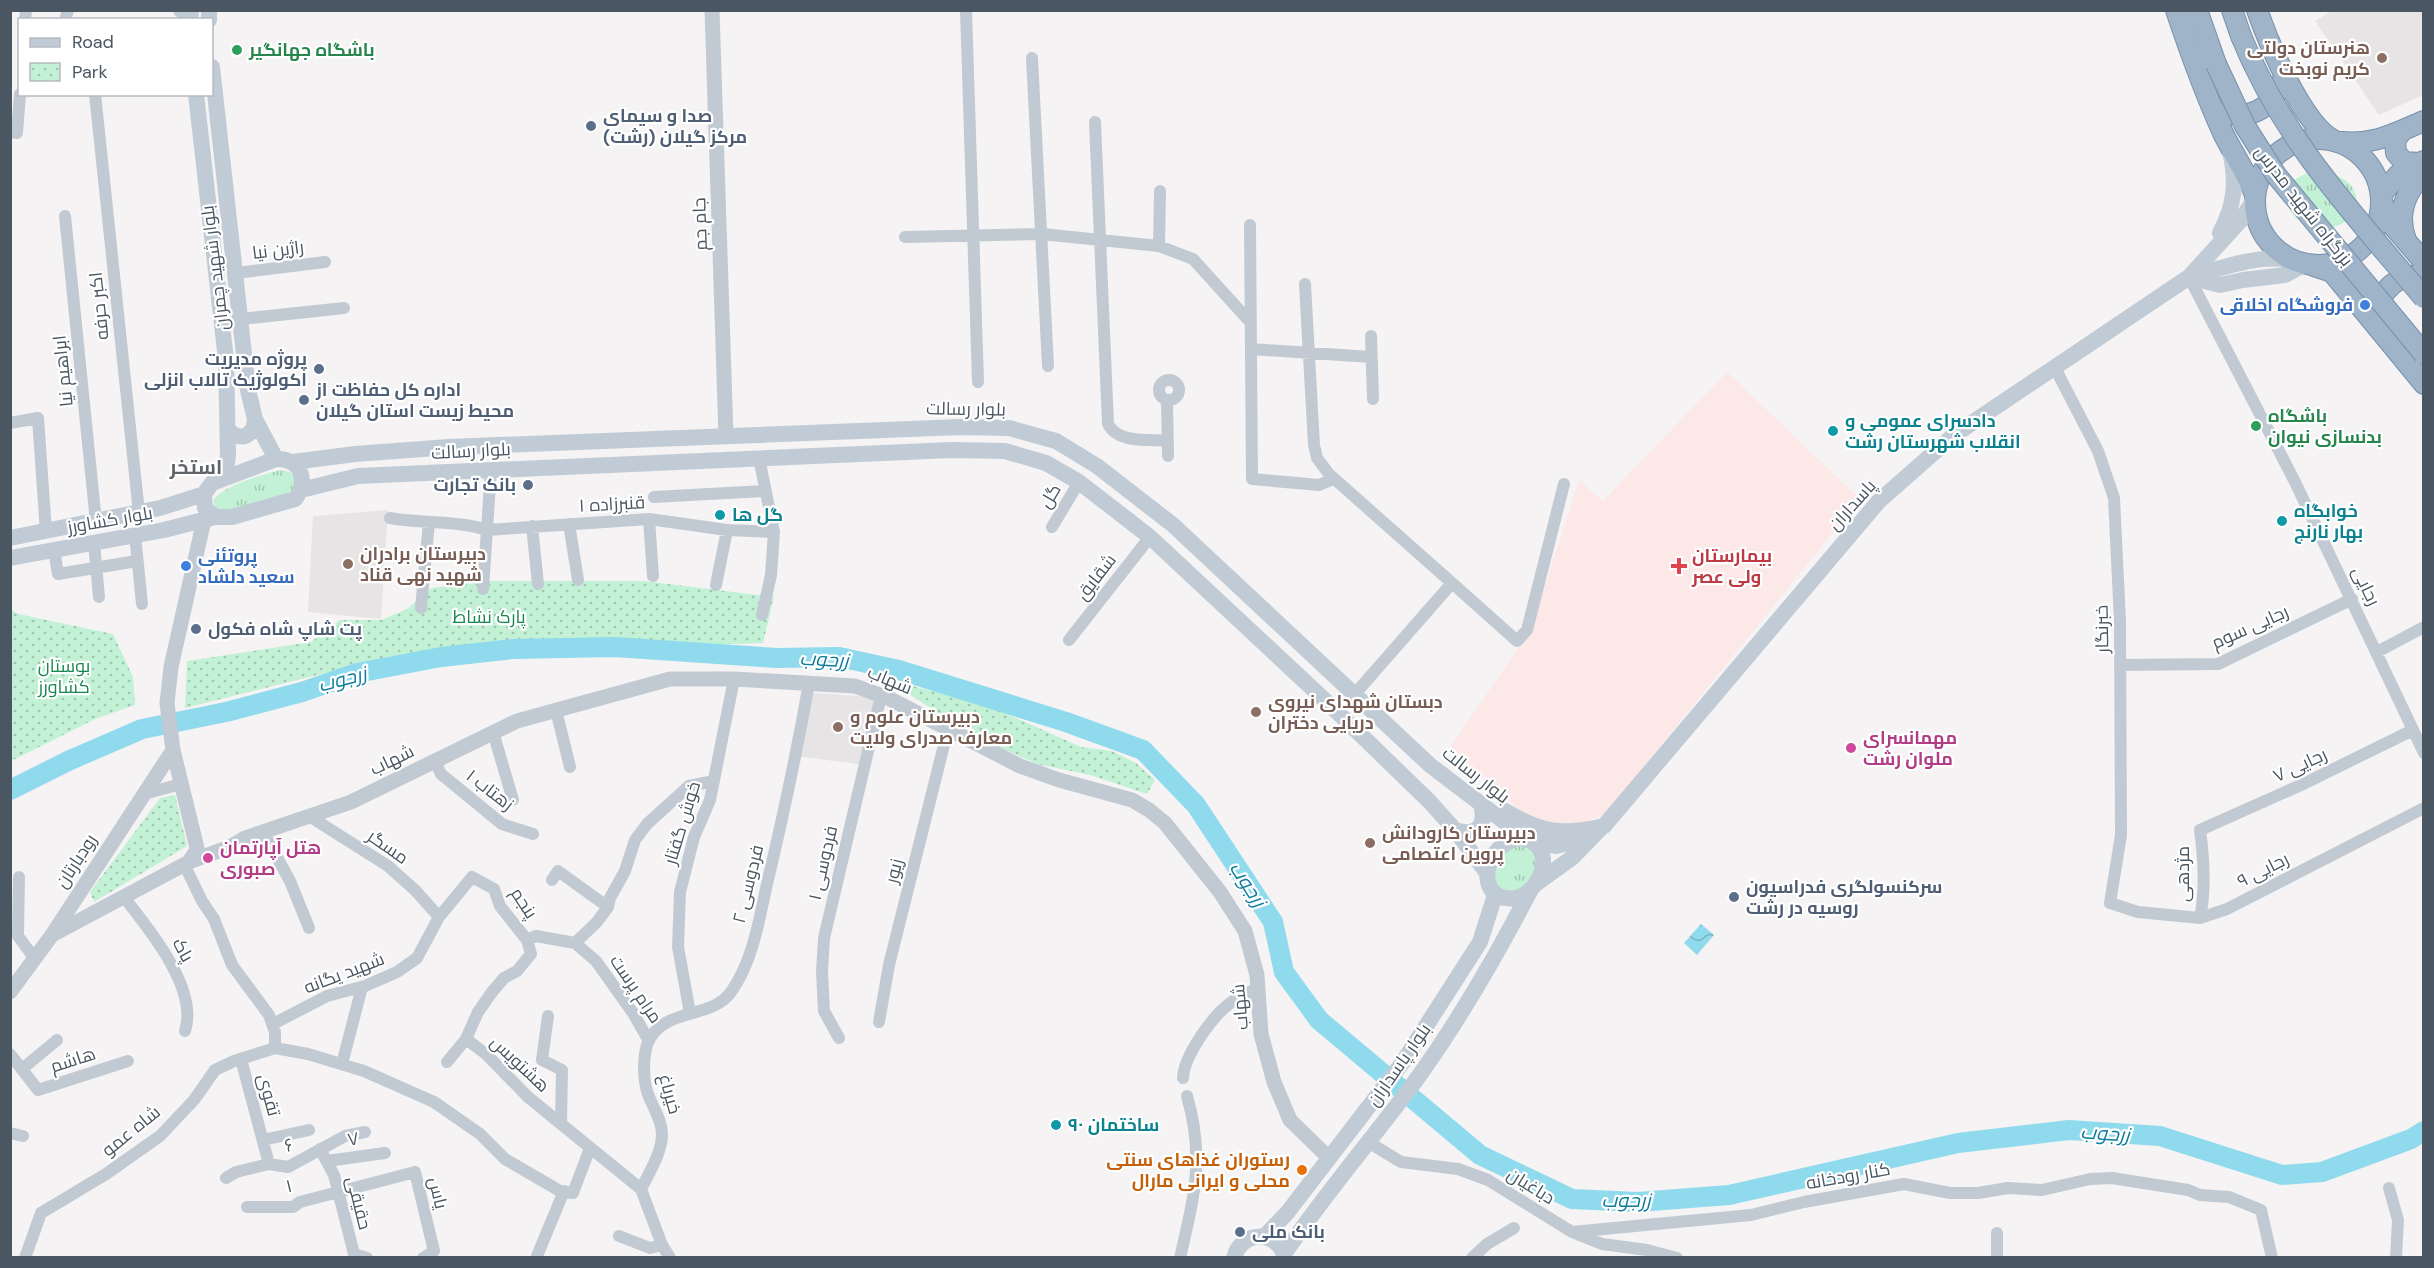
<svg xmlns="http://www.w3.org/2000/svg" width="2434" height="1268" viewBox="0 0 2434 1268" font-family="'DM Sans',Cairo,sans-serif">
  <defs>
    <pattern id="grass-tufts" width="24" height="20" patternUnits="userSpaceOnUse" patternTransform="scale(1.5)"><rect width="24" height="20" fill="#c3f1d5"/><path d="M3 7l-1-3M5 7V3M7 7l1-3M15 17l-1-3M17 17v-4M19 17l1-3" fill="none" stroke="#a0c6b0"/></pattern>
    <pattern id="park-dots" width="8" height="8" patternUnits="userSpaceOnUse" patternTransform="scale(1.5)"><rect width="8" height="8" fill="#c3f1d5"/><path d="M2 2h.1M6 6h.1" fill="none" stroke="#a0c6b0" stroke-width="1.8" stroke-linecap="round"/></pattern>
    <pattern id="water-waves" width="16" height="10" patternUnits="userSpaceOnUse" patternTransform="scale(1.5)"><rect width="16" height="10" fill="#90daee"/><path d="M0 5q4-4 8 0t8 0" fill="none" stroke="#78b4c4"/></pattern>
  </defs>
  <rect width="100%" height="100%" fill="#f5f3f3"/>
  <!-- education -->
  <path fill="#e6e4e5" d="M2332,11H2423V95L2379,115L2315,21Z
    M388,510L381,619L308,612L313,516Z
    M812,693L878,697L865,765L796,756Z"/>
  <!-- medical -->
  <path fill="#fce8e6" d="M1727,372L1860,499L1606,813L1584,823L1552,825L1523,813L1450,747L1531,630L1579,480L1603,501Z"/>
  <!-- grass -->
  <path fill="url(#grass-tufts)" d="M2309,172C2316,172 2325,172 2332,174C2372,185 2361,233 2317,227C2303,225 2291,217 2286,202L2292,181Z
    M281,470L290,472L295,479L292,492L221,512L214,505V499C227,484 262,475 281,470Z
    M1523,844C1548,855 1530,892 1510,892C1506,891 1501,888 1497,886C1491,865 1501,849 1523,844Z"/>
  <!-- park -->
  <path fill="url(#park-dots)" d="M482,581H644L774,597L763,643L394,656L185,708L187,661L311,642L340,620H381L407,609L432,588Z
    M11,609L18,614L113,634L133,677L135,705L95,719L11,761Z
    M886,679L989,706L1081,747L1112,751L1136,763L1155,780L1147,794L1090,775L1037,764L999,747L946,718Z
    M175,795L187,846L94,902L90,892L160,798Z"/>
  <!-- water -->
  <path fill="url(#water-waves)" d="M1701,924L1714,935L1697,955L1684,943Z"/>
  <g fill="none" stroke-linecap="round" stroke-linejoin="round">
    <!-- river -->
    <path stroke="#90daee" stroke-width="20" d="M10,790L68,761L142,729L226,712L302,692L357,673L441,657L513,649L615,647L777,658L839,657L899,670L1066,722L1143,750L1196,805L1273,922L1284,972L1319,1020L1480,1155L1572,1199L1638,1202L1729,1195L1958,1143L2069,1130L2160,1136L2282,1175L2322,1172L2411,1139L2424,1131"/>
    <!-- trunk casing -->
    <g stroke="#7690ad" stroke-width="22">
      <path id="trunk" d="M2176,10C2190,52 2205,93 2223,133C2233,154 2247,173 2255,195
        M2197,10L2216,64
        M2232,10L2241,36
        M2257,10C2269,44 2303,126 2335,141
        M2225,112C2248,120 2272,109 2279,85
        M2403,130L2395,140L2396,153L2404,162L2420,163
        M2255 202a63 63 0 1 1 126 0a63 63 0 1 1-126 0Z
        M2341,142C2375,145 2393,134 2424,121
        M2381,195L2398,175L2424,161
        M2382,201L2388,220L2424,262
        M2406,240C2396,214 2405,192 2424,173
        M2314,266L2332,272L2424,384
        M2377,315C2379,290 2398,273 2424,276"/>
    </g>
    <!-- minor -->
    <path stroke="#c1cad2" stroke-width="12" d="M966,10L978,382
      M25,20L26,10
      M65,20L68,10
      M1032,58L1048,366
      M95,94L139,513
      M1095,122L1108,424C1118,444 1149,439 1168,441
      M10,132L17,133L20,94
      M65,216L96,522
      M1250,225L1252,479L1319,485L1334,479
      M905,237L1042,234L1159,246L1193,259L1251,323
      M1159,246L1160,191
      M236,273L325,262
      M2189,277L2295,482L2424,753
      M1305,284L1314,445L1317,458L1329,474L1452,583L1354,695
      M241,319L344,308
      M1371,336L1373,399
      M1251,349L1371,357
      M2054,366L2098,451L2114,498L2120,621L2121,835L2110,903L2138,912L2200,918L2227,909L2424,808
      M1159 390a10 10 0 1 1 20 0a10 10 0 1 1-20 0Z
      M1167,400L1168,456
      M10,423L38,418L46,532
      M759,458L774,532L771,575L762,615
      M654,497L766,491
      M390,518C422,524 456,520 487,530L649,519L727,530L774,532
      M649,519L653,576
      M569,524L578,580
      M532,526L538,584
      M1052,527L1079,482
      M135,535L142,604
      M94,543L99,597
      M54,550L58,574L137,561
      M1452,583L1517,641L1527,630L1564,484
      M716,585L727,530
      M483,589L491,469
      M421,608L429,522
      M1069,640L1150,537
      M2377,652L2424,627
      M2120,665L2218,664L2352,599
      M556,710L570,767
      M493,732L513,800
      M435,761L441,774L502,824L533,834
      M144,794L181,784
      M309,816L388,866L416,891L439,917
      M263,832L290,881L309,928
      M184,864L202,901L214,919L232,965L269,1015L275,1032V1048
      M19,877L18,936L35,959
      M552,880L558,871L608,907
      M123,896C148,928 199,988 185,1031
      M2200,918C2206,889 2204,859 2200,830L2301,785L2413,730
      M527,940L536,936L575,943L596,961L633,1013L649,1041
      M575,943L597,922L608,907L610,898L625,871L635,840L647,824L689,786L714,781
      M690,1013L678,947L680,892L694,837L710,800L734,679
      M548,1016L542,1060L562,1070L561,1124
      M879,1022L889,965L948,729
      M273,1024L327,996L365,986L397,972L417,958L439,917L472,877L494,889L500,906L527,940L531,954L517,971L504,978L492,992L478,1012L466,1039L447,1062
      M839,1038L824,1011L822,972L824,938L881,696
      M466,1039L486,1054L528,1097L641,1189L662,1245L670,1258
      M10,1054L38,1090L128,1061
      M342,1064L362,987
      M22,1069L57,1040
      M1183,1078C1184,1056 1211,1018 1229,1004C1238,997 1248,993 1258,988
      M10,1133L23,1136
      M263,1140L309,1130
      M1368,1142L1401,1162L1458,1169L1488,1180L1572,1232L1602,1244L1647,1250L1677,1258
      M320,1149L334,1175L354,1254L367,1258
      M327,1161L385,1153
      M269,1164L288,1167L345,1136L365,1132
      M226,1178L236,1172L269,1164L241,1059
      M2389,1188L2398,1220L2396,1258
      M641,1189C649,1173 662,1153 662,1134C662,1119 651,1105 647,1091C643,1078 643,1055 648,1042C664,1007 711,1020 731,992C753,961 759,920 767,884C783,817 797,751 809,683
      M247,1207H293L300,1202L415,1172L434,1251L423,1258
      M1572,1232L1751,1215L1804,1202L1904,1184L1950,1193H1978L2008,1188L2042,1190L2090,1179L2112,1178L2188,1190L2200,1195L2229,1197L2261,1210L2272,1258
      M619,1236L650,1248L662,1245
      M537,1256L564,1191
      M25,1258L41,1213L106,1174L160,1136L194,1100L215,1070L234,1061L275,1048L308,1054L364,1071L434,1102L480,1134L505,1159L560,1191L573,1193L590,1148
      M1180,1258C1194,1196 1205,1159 1187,1096
      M1472,1258L1487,1244L1514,1228
      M1997,1258V1233"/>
    <!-- tertiary -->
    <path stroke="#c1cad2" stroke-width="15" d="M712,10L726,436
      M197,848L173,750L167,703L171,667L204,520
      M189,862L232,846L245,838L351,802L517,721L670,679H734L855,686L888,698L1020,766L1059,780L1132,800L1149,810L1165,823L1220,892L1245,931L1257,975L1261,1034L1274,1082L1290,1120L1329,1158
      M54,934L189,862L194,854
      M10,992L52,935L173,750"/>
    <!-- secondary -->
    <path stroke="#c1cbd6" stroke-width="16" d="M181,10L191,14
      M209,20V10
      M212,67L248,390L255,419L276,459
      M196,94L226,360L228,455L225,477
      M2220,233C2235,204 2237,183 2230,151
      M2189,277L2220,285L2243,280L2285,275L2305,264
      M2190,277C2222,268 2258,254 2291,260
      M228,430C240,442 254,437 255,419
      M276,459C301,458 309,481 295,499L232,517H215L205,508L204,494L212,483Z
      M293,462L355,454L449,447L961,427L1009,428L1056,441L1097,466L1173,525L1431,766L1527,839
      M301,490L358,476L952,450L1005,451L1046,463L1079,482L1150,537L1329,704L1430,802L1455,830L1487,873
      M10,538L160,508L204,494
      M10,558L164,530L215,517
      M1505,811C1542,833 1562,836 1604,826L1879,501L1954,435L2189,277L2240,221L2255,198
      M1455,830C1476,837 1487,826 1481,805
      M1518,838C1563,840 1540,905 1505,898C1483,894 1484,867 1495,853C1501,845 1509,841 1518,838Z
      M1535,842L1556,846L1583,839
      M1537,883L1573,857L1603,826
      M1265,1236L1287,1213L1403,1062L1480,942L1495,895
      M1284,1254C1326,1192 1375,1136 1419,1076C1461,1017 1498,953 1531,889
      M1234,1258C1241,1230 1278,1229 1285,1258"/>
    <!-- trunk -->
    <use href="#trunk" stroke="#9fb4c9" stroke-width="20"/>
    <!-- trunk-bridge casing -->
    <g stroke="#7690ad" stroke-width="22" stroke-linecap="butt">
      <path id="trunk-bridge" d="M2241,36C2283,140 2353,213 2424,298
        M2216,64L2245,126L2276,175L2424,354"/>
    </g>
    <!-- trunk-bridge -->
    <use href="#trunk-bridge" stroke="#9fb4c9" stroke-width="20"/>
  </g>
  <!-- markers -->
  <g fill="#2e9e5b" stroke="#fff" stroke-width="2">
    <circle cx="237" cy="50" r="6"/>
    <circle cx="2256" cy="426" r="6"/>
  </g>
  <g fill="#8d6e63" stroke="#fff" stroke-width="2">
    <circle cx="2382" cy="58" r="6"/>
    <circle cx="348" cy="564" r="6"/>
    <circle cx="1256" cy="712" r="6"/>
    <circle cx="838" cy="727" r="6"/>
    <circle cx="1370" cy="843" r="6"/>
  </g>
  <g fill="#5c6f8a" stroke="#fff" stroke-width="2">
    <circle cx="591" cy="126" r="6"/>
    <circle cx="319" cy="369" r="6"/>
    <circle cx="304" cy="400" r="6"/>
    <circle cx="528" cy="485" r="6"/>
    <circle cx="196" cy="629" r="6"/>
    <circle cx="1734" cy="897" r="6"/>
    <circle cx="1240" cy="1232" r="6"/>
  </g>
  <g fill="#3f7fe0" stroke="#fff" stroke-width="2">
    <circle cx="2365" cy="305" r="6"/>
    <circle cx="186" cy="566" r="6"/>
  </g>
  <g fill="#0f9aa8" stroke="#fff" stroke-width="2">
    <circle cx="1833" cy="431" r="6"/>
    <circle cx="720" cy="515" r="6"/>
    <circle cx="2282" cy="521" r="6"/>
    <circle cx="1056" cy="1125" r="6"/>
  </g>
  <path fill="#e0444e" stroke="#fff" stroke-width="2" d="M1676 557h6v6h6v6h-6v6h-6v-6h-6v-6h6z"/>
  <g fill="#d1479c" stroke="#fff" stroke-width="2">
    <circle cx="1851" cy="748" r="6"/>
    <circle cx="208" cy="858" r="6"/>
  </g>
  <circle fill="#e8710a" stroke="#fff" stroke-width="2" cx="1302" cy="1170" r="6"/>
  <g text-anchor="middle" stroke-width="4.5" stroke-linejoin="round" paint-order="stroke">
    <!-- education labels -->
    <g font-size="18" font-weight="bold" fill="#785e54" stroke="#fff" text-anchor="start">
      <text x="2370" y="54" text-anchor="end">هنرستان دولتی<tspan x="2370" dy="21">کریم نوبخت</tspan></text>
      <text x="360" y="560">دبیرستان برادران<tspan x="360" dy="21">شهید نهی قناد</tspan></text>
      <text x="1268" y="708">دبستان شهدای نیروی<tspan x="1268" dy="21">دریایی دختران</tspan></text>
      <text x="850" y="723">دبیرستان علوم و<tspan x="850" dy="21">معارف صدرای ولایت</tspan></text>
      <text x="1382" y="839">دبیرستان کارودانش<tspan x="1382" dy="21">پروین اعتصامی</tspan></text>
    </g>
    <!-- leisure labels -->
    <g font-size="18" font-weight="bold" fill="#27864d" stroke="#fff" text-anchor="start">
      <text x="249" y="56">باشگاه جهانگیر</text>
      <text x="2268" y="422">باشگاه<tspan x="2268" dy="21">بدنسازی نیوان</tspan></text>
    </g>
    <!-- service labels -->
    <g font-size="18" font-weight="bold" fill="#4e5e75" stroke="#fff" text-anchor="start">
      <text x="603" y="122">صدا و سیمای<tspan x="603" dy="21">مرکز گیلان (رشت)</tspan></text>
      <text x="307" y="365" text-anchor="end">پروژه مدیریت<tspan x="307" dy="21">اکولوژیک تالاب انزلی</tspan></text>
      <text x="316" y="396">اداره کل حفاظت از<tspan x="316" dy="21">محیط زیست استان گیلان</tspan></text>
      <text x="516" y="491" text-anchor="end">بانک تجارت</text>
      <text x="208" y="635">پت شاپ شاه فکول</text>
      <text x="1746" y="893">سرکنسولگری فدراسیون<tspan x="1746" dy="21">روسیه در رشت</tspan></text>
      <text x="1252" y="1238">بانک ملی</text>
    </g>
    <!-- street labels -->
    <g font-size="18" fill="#4a5661" stroke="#fff">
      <text transform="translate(2304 206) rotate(52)" y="6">بزرگراه شهید مدرس</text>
      <text transform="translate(700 224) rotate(-92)" y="6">جام جم</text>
      <text transform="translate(278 250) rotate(-7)" y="6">راژین نیا</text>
      <text transform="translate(215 268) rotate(-97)" y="6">بلوار شهید چمران</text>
      <text transform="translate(99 306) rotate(-96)" y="6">اکبر حرفه</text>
      <text transform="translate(63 371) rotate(-96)" y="6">ابراهیم نیا</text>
      <text transform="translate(966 409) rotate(1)" y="6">بلوار رسالت</text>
      <text transform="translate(471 451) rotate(-3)" y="6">بلوار رسالت</text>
      <text transform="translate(1050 496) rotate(-59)" y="6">گل</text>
      <text transform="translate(612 504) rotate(-3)" y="6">قنبرزاده ۱</text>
      <text transform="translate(1852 505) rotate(-48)" y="6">پاسداران</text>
      <text transform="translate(110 520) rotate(-10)" y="6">بلوار کشاورز</text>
      <text transform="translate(1096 577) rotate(-52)" y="6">شقایق</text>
      <text transform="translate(2366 586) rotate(64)" y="6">رجایی</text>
      <text transform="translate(2250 627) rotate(-24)" y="6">رجایی سوم</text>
      <text transform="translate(2102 629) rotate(-91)" y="6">خبرنگار</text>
      <text transform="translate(890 680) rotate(23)" y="6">شهاب</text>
      <text transform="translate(392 760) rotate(-26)" y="6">شهاب</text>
      <text transform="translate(2300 765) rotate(-25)" y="6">رجایی ۷</text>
      <text transform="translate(1476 775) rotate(38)" y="6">بلوار رسالت</text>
      <text transform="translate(490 790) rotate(38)" y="6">زهتاب ۱</text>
      <text transform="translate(682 823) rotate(-73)" y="6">خوش گفتار</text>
      <text transform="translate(388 847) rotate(35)" y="6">مسگر</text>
      <text transform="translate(76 861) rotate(-57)" y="6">رودبارتان</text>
      <text transform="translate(823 863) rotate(-77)" y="6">فردوسی ۱</text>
      <text transform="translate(2263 870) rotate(-27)" y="6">رجایی ۹</text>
      <text transform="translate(894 871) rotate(-76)" y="6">زیور</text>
      <text transform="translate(2183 874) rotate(-90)" y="6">مژدهی</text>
      <text transform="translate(748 884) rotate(-76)" y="6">فردوسی ۲</text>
      <text transform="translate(524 903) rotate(57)" y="6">پنجم</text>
      <text transform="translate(183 950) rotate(61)" y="6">پاک</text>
      <text transform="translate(344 973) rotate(-21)" y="6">شهید یگانه</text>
      <text transform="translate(636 989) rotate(56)" y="6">مرام پرست</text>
      <text transform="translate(1240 1007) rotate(-95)" y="6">شهاب</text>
      <text transform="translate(73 1060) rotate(-18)" y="6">هاشم</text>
      <text transform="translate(520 1064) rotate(43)" y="6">هشتویس</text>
      <text transform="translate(1399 1065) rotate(-55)" y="6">بلوار پاسداران</text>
      <text transform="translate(670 1094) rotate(75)" y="6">خیرباغ</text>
      <text transform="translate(269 1095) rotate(75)" y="6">تقوی</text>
      <text transform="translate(131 1131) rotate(-39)" y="6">شاه عمو</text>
      <text transform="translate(353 1139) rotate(-9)" y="6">۷</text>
      <text transform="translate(289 1145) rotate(-21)" y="6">۶</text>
      <text transform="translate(1848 1176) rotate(-10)" y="6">کنار رودخانه</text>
      <text transform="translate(289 1186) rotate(-14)" y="6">۱</text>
      <text transform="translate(1531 1186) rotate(32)" y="6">دباغیان</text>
      <text transform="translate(438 1193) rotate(77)" y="6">یاس</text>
      <text transform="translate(359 1203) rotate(76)" y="6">حقیقی</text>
    </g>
    <!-- shop labels -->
    <g font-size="18" font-weight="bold" fill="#366cbe" stroke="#fff" text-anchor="end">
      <text x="2353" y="311">فروشگاه اخلاقی</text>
      <text x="198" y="562" text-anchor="start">پروتئنی<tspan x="198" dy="21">سعید دلشاد</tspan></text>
    </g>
    <!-- culture labels -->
    <g font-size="18" font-weight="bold" fill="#0d838f" stroke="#fff" text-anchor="start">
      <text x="1845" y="427">دادسرای عمومی و<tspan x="1845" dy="21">انقلاب شهرستان رشت</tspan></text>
      <text x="2294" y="517">خوابگاه<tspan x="2294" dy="21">بهار نارنج</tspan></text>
      <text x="732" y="521">گل ها</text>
      <text x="1068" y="1131">ساختمان ۹۰</text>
    </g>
    <!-- health labels -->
    <g font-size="18" font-weight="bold" fill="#be3a42" stroke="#fff" text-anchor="start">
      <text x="1692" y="562">بیمارستان<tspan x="1692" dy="21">ولی عصر</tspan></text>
    </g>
    <!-- park labels -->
    <g font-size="18" fill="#17864f" stroke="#fff">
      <text x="489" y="623">پارک نشاط</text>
      <text x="64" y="672">بوستان<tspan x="64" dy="21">کشاورز</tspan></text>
    </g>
    <!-- hotel labels -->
    <g font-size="18" font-weight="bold" fill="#b23c85" stroke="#fff" text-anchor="start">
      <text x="1863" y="744">مهمانسرای<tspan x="1863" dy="21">ملوان رشت</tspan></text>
      <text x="220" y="854">هتل آپارتمان<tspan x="220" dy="21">صبوری</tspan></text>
    </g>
    <!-- food labels -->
    <g font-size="18" font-weight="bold" fill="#c56008" stroke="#fff" text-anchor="end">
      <text x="1290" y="1166">رستوران غذاهای سنتی<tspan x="1290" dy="21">محلی و ایرانی مارال</tspan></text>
    </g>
    <!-- neighbourhood labels -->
    <g font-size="20" font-weight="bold" fill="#5f6368" stroke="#fff">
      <text x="196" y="474">استخر</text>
    </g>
    <!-- water labels -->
    <g font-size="20" font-style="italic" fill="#0c7c9b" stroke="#fff">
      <text transform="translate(824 659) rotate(3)" y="7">زرجوب</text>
      <text transform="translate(342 679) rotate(-15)" y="7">زرجوب</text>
      <text transform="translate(1248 884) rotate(57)" y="7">زرجوب</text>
      <text transform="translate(2105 1133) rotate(4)" y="7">زرجوب</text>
      <text x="1626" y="1207">زرجوب</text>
    </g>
  </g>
  <!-- border -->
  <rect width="2434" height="1268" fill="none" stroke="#4a5661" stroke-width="24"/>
  <!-- legend -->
  <rect x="18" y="18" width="195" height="78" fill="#ffffff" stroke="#b7bbc0" stroke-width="1.5"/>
  <rect x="30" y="38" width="30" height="9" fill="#c1cbd6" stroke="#b7bbc0" stroke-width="1.5"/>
  <text x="72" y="48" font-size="18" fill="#4a5661">Road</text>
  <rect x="30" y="63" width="30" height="18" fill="url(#park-dots)" stroke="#b7bbc0" stroke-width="1.5"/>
  <text x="72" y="78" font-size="18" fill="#4a5661">Park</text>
</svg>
